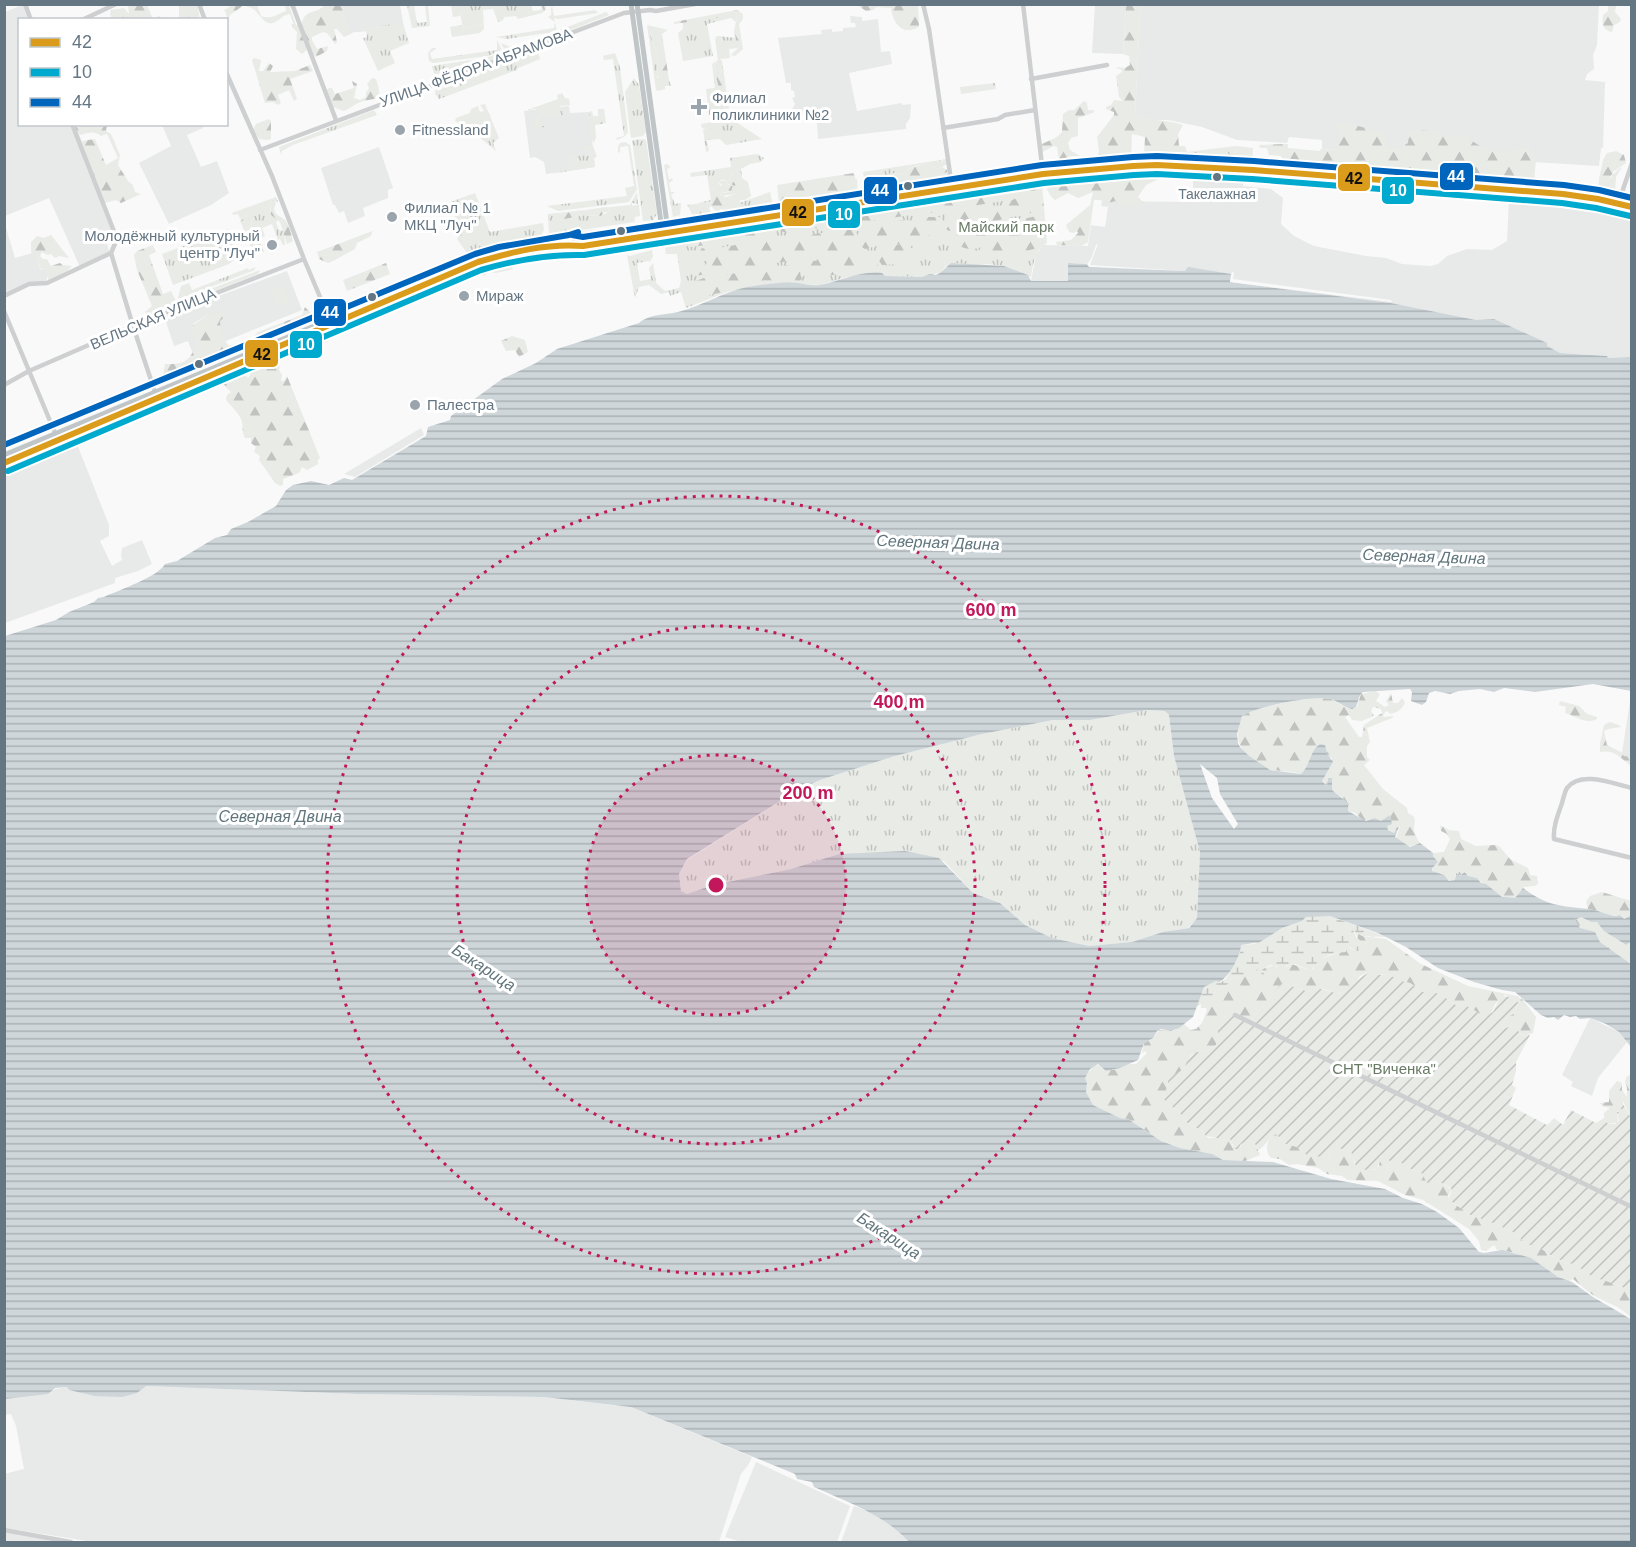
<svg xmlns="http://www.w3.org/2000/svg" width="1636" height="1547" viewBox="0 0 1636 1547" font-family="Arial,sans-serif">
  <defs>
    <pattern id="grass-tufts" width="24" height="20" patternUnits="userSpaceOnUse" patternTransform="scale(1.5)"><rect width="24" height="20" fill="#e8ebe6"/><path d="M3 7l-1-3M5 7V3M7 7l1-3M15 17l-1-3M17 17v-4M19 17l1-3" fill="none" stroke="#c0c3c0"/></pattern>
    <pattern id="forest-firs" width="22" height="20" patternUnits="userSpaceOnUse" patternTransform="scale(1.5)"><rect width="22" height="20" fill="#e8ebe6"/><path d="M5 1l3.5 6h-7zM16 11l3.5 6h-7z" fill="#c0c3c0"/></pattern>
    <pattern id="wetland-marsh" width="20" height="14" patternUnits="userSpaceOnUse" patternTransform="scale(1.5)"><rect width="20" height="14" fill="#e8ebe6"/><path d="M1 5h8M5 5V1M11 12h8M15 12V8" fill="none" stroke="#c0c3c0"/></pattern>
    <pattern id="garden-furrows" width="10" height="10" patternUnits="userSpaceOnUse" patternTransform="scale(1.5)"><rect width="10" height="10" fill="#e8ebe6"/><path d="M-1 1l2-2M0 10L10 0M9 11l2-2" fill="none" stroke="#c0c3c0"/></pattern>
    <pattern id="water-rules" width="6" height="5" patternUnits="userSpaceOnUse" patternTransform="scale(1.5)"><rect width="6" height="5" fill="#ced6d9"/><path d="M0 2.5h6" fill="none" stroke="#abb2b5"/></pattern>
  </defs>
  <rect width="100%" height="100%" fill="#f9f9f9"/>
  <!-- built -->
  <path fill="#e8e9e9" d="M22,5H28L32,19L20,20V124L75,125L89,159V166L92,169L114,228L105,237L110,254L80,267L49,198L5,216V12Z
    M341,5H400L404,28L346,33Z
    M1095,5H1126L1123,54L1092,53Z
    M1144,5H1599L1597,45L1593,55L1594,69L1587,74L1585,80L1605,82L1603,148H1601L1599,166L1322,149V140L1289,137L1287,143L1237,140L1202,127L1168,120H1151L1135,116L1140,15Z
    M850,16L862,17V21L878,19L881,52L890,51L892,64L849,73L857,111L901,103L903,105L911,104L910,118L906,124V129L818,139L816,109L808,110L809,114L790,113L795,104L792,98L795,97L794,91L791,90V83H786L778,38L822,34L821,30L832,29V32L843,31V28L856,27L855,23H851Z
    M569,106L570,113L589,112L595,167L546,174L544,162L535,157L530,158L524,111Z
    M162,125H202L203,128L187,135L201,167L217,161L229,193L211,205L169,224L139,163L171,146Z
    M379,147L393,188L388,190V198L363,208L365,216L348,223L344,211L339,213L335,205H333L321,168Z
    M1193,181H1243V186L1271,189L1283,198L1281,224L1294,236L1314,246L1366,256L1386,258L1402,264L1431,266L1438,264L1447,256L1467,249L1492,250L1507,241L1509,198L1586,206L1631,216V357L1608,358L1607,356L1560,353L1494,319L1476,320L1391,303L1230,282L1231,274L1191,269L1185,271L1090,265L1098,244L1096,245L1091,259L1087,264L1073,263L1068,281H1031L1036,255L1043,245L1088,246L1091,225L1105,227L1108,207L1101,206L1102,201L1193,202Z
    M4,221L15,258L32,253L36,254L40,269L47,270L49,272L46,282L29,283L5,294Z
    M287,271L302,310L221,343L208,314L193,324L192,334L199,341L193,354L188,341L174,346L164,316Z
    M421,428L424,435L355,477L344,474Z
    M75,439L109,525V536L100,541L112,566L122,560L121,555L122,548L142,540L152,564L138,571L115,578V583L5,623V470Z
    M1631,694V757H1625L1622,753Z
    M1590,1018L1619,1032L1627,1042L1598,1078L1592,1096L1571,1086L1573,1082L1562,1075Z
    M145,1386L357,1394L544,1397L620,1406L621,1403L752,1457L749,1464L741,1474L719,1542H93L5,1528L4,1474L24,1469L16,1426L11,1414L5,1415V1399L67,1387L69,1390L94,1396L137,1393Z
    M756,1462L850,1506L837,1542H741L725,1537Z
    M854,1506L870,1512L901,1532L909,1542H841Z
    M5,1531L62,1542H5Z"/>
  <!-- grass -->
  <path fill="url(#grass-tufts)" fill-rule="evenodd" d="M407,5H414L417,23L427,22L425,5H428L430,26L412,28Z
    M451,5H531L533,11L541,10V5H546V9L542,13L518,19L516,16L505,17L502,21L498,22L493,9L483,10L484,29L480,33L452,37L450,27L462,25L463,28L483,24L481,10L460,13V16L453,17Z
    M552,6L554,16L595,10L598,13L558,19L554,18L557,31L606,12L609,15L439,82L435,77L505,51L501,43L513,48L554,32L506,39L496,37L554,28L555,22L548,17L551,15Z
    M731,14L736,15L738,21L731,18L707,24L713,56L683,61L678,33L683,29V22Z
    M403,23L409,43L390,51L395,63L378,71L363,38L367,37L366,30H361V28Z
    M647,25L668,30L660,31L655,29L650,33L658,58L657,77L667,85L669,80L671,86H665V89L658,91L656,90Z
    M717,36L737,38L740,45L738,48L729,49L730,58L720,59L722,61L729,108L724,109L725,112L709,115L706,89L715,88L712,64L718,60L715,39ZM716,62L722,64V71L719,76L724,82L728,102L722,111L719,108L721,100L714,65Z
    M497,40L502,50L488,56L433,63L429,61L428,53L432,48H436V49L430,53L432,59L497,50Z
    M534,51L538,53L540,59L518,68L517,70L439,99L435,94L436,88Z
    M615,53L620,67L628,132L624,137L617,140L616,138L624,136L613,59L604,60L603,56Z
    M477,59L435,76L432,67V66Z
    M634,78L639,85L646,132L643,136L631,138L625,92Z
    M995,83L996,89L961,94L960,87Z
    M562,93L565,98L569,99L570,105L560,106L563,115L550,118L539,116L540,123L545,124V127L532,128V124H536L535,115L537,114L536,109L527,110L558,99L557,95Z
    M485,104L499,138L493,143L496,151L467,127L455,121L456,118L470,113L471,109L478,106L480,112L484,111L480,105Z
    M374,110L377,115L293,145L282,151L281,155L279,147Z
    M735,118L736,122L762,139L726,145L720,139L707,140L709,151L706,152L703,129L706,128H702L701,124Z
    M644,139L646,140L657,214L653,220L643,221L632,140Z
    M625,142L630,145L637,189L629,202L558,211L547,206L627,196L625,188L634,186L628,146L620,147V152L618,153V147L620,143Z
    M593,146L597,157L594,158L595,167L550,174L569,170L565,151L570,167L567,151L569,150L571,157L577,156V153L580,152L581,156L589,155V151H583L580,147Z
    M1236,146L1253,148L1252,165L1191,161L1198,156L1208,154L1213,157L1225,152L1235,158Z
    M758,154L764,158L761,162L750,164L741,169L742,178L748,182L751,196L747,199L738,201L739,196L736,194L721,196L720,193L729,192L731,186L727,183L730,181L734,186L738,184V180L732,175L727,181L721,180L719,184L722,187L712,190L713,201L699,204L698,203L711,200L707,175L691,177L690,173L731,167L730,158Z
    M941,160L943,164L938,169L926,164L914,166L902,174L893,173L874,178L877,180L895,178L893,181L870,185L871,178H864L863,172Z
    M667,164L671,167L667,169L669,180L672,178L673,180L669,183L671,192H675L671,195L675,204L681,203L680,215L673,217L664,165Z
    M1622,167L1616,177L1615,192L1610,195L1601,193L1598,188L1599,179L1605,182C1612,179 1614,171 1622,167Z
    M948,171L949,177L945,183L900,188L895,187V184L902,187C910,182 917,184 926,182C933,181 941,174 948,171Z
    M857,179L858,195L784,207L779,205V203L783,204L804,199H825L833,194H841L847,186Z
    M1039,183L1042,184L1047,243C1035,249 1033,264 1031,277L1004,266L987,264L970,266L959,263L946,266L940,273L922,277L884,276L882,273L847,277L820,285L776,283L746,288L727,292L686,308L681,292L670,296L669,292L661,294L649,285L639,287L635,298L627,255L630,256L652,250L653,257L649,263V261L637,263L640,281L651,279L649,268L653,263L656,283L665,291L679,288L681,281L677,254H666L665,248L679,242V236Z
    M637,192L638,204L632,203V206L639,205L640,216L635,217L634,222L549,235L548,214L630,205ZM607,207L610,211L600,216L585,215L559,220L558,214Z
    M770,192L773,205L770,207L748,210V208L739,203Z
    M475,193L490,232L543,223L544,230L540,237L467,253L457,239L460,234L450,202Z
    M276,197L278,202L275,201L270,206L271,215L278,220L276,222L279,230L284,231L285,245H283L280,239L278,240L272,224L262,228L265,236L259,239L264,252L260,253L249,228L254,217L246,214L245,218L240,219L238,214L233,215L232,213Z
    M228,229L238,257L229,264L173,285L162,254Z
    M592,230L601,234L556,242L549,241V239Z
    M545,239L544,244L484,255L450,268C467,248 519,242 545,239Z
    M255,267V270L179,299L178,297L181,286L189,283L192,290L248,268L249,270Z
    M260,270L258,274L181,304L179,301Z
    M321,316V319L208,366L207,364Z
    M1147,710L1165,711L1169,715L1174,756L1200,852L1197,918L1188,928L1164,932L1132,942L1089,946L1052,938L1025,925L1000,903L973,893L944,861L839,854L791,869L713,885L687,894L681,891L679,874L687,860L796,791L820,780L895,756L982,734L1053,720H1090Z"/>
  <!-- forest -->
  <path fill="url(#forest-firs)" fill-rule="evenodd" d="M128,5H147L153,19L159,16L164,19H112L110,14L111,10L124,8L129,14Z
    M179,5H197L200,19H179Z
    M232,5H257L261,16C271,20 277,14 286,11L285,5H289L296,25L301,26C305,7 314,16 325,5H344L347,26L353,33L344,37L337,29H334L337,42L335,44L327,33L323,32L312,37V40L317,49L328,46L327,51L316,57L308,49L302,54L296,49L297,32L292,27L293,23L290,14C283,15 282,18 277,21C265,29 261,14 253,9C250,7 247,7 244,5L230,15L227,24L225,19L227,17L225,11H223Z
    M857,5H918L919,27C902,36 893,24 891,8L877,7L873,10L866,11Z
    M1126,5H1144L1140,15L1135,116C1151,120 1167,120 1183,125L1178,134L1179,146H1185L1187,152L1236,146L1235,158L1226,152L1224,158L1219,159L1216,156L1209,158L1208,154L1198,156L1191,161L1182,156L1168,157L1160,154L1157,157L1151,153L1144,156L1145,137L1132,134L1131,158C1123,153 1106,157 1098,159L1099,150L1097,137L1114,115V112L1106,109V107L1111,105L1114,100L1123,101L1119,97L1116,76L1122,72V70L1115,67L1125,68L1130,65L1129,56L1123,54Z
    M1608,5H1616L1615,12L1621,19L1620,22L1614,25L1612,32C1602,30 1602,23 1603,15L1608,11Z
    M737,10L743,14V19L739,24L743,49L735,56L731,55L738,48L734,31L736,22L731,18L738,21L736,15L674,24V22Z
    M655,29L660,31L668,30L662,34L669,80L667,85L663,86L657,75L658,58L650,33Z
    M254,58L261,60L259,71H263L269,63L273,66L270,72L295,71L310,65L313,71L290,79L297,99L294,101L289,90L278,95L281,103L278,105L273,102L265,103L252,60Z
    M718,61L722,63V70L719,76L724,82L728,103L721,111L719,108L721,100L714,65Z
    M372,78L376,79C384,104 377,96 358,103C354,105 349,109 344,111L333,107L327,90L329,88H332L335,94L354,88L352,81L357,84L354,98L360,100L366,97V93L369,88L367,84Z
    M1084,101L1087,103L1088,110H1093L1095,112L1078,118V136L1071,138L1068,143L1070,150L1080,156H1071L1059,160L1057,147L1054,146L1042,152V144L1057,137L1062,132L1063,114L1069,110H1074Z
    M598,109H604L606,123L595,125L596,137L594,143L590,137L589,112L592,111L593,116H598Z
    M269,119L271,121V139L267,140L259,139L253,130L256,124Z
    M1347,123L1384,133L1386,136L1388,148L1401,147L1408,143L1409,131L1413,129C1420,131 1427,130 1434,132C1448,135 1448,139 1465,135C1487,155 1502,152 1529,147L1536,157L1534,184L1263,164L1262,162H1279L1282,160L1281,156L1269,155L1267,148H1260L1259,145L1288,144V148L1320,151L1321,149L1335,150L1336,146L1333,144L1341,142L1337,127L1339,124Z
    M75,125H107L106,131L111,134L120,155L118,165L128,181L133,185L135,192L141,194L121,203L116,200L105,203L92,169L88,164L89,159L85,156L82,141L95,139L106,165L118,158L107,134L101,136C94,130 88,133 80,135L77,132Z
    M1616,151L1624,155L1626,163L1614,171L1608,181L1602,182L1599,179L1603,160L1607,153Z
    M943,159H946L947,164L942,167L947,170V172C938,174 934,181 925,182C917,184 910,182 902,187L893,184L865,193L863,191L866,184L863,179H872L869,183L870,185L893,181L895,178L877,180L874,178L892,173L902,174L913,167L926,164L938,169L942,164Z
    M1122,172L1134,177L1157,174L1161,178L1146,185L1138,197L1143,202L1136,207L1121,206L1115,201C1107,205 1102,198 1094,200L1088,242L1081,246L1057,245L1056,242L1071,240L1078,233L1077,231L1073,233L1069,232L1066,225L1090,205L1093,192L1078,198L1068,193L1055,200C1050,196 1045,188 1047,182L1055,178L1067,179L1081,174L1104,176Z
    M854,173L856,181L847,186V190L843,194L834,193L825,199H804L783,204L779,203L777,185Z
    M734,175L739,180L738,184L734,186L729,182L727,184L731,186L730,191L720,193V195L726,197L736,194L739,196L740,203L747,206L748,210L727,211L721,209L717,212L711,206L709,208L712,214L704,213L694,217L687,205L712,202V190L722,186L719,181H727L731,176Z
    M1027,185L1031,187L1003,201L953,209L946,208L944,206L948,197Z
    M1037,187L1040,191L1044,206L1040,211L949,231L946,229L945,218L950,213L1001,206Z
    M935,198L942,205L937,213L916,212L911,215L863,222L857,220L855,216L858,211Z
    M273,200L276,203L274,209C276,217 280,215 285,220C289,225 291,234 293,241L287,244L280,222L271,215L270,204Z
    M607,207L610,212H604L601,216L585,215L559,220L556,215L558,214Z
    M248,212L253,213L254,217L249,228L256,247L252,249L240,221L245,217Z
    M852,214L855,222L848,225L808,229L787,233L778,230L773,235L692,247L686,246L683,242L685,236L697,235L701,238C714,228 756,226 773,224C776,224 779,222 782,222C805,218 829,214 852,214Z
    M1041,215L1044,216C1049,229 1046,247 1030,250C1021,252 1010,250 1002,251C991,253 980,255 969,256L968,253L979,251L981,247C971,251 962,249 954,242L959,233Z
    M928,217H940L944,225L943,228L936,234L914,238L901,244L904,245L916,239L919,241L918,243L909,245L914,251L909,254V260L900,264L882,265L877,258L876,252L879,249L901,244L877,246L865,249L862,247L859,227L873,224L880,226L890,222L904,220L918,222Z
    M853,228L857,234L858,250L694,276L693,261L689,251L694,250L697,255L702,248L705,249L704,253L700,258L701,266L704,267L708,261L707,250L775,238L795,239L820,233H835Z
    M375,230L372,232L371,236L357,243L355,249L331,262L328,263L319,259L317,252Z
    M51,235L69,258L59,256L55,258L51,254L47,255L42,252L40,256L43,259H47L51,266L60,263L63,265L72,266L67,271L48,280V271L40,268L36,255L31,252V242L37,236L44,238Z
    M153,245L156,252L149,255L163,294L171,291L177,303L147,317L145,316V312L152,306L137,270L134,255L137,251Z
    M866,253L871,257L869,261L878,265L879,268H869L858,273H842L823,277L817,283L807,280L803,272L800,274L802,279L798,281L793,278L787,282L783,281L782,274L780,272L772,281L765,280L761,283C750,280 738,285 727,287L724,292L709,295L707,298L704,296L699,297L689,287L697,286L698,283L694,284L693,282L704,278Z
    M505,262L510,264L513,269L496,273L489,272L484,276L481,273L485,268Z
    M386,263L390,274L347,291L343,280Z
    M305,307L312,314L310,316L164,376L163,375L165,364C188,365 189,359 199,341L190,336L192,326L208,314L222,312L224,317L220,321C220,328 224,341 229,346L256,339L255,335L258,332L302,315Z
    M512,336L525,340L528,352L519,357L515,350L506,351L501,341Z
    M272,353C277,355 281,366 279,370L282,375L281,381H284L287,376L320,458L318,460V464L307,470L302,467L299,473L283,479V485L280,486L275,483L259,460L260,456L254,452L256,447L251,443V438H245C241,431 244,426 241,419C238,412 231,406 226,400L227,395L231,392L219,380L223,374L229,377L238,368L248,378L250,376V366L253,364H258L261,359Z
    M1375,691L1380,694L1376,701L1385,707L1389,705L1386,701L1391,693L1393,703H1398L1402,698L1405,702C1402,710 1398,712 1390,714L1387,711L1385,712L1383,717L1394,716L1392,718L1367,728L1370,742L1367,746V757L1370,760L1364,765L1383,789L1407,808L1408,813C1418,818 1414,820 1414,830C1415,834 1418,841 1420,843C1408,847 1407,848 1396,839L1400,827H1397L1394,833L1387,829V826L1391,824L1390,815L1381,822L1374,818L1364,821L1355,813L1348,811L1343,798L1332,790V778H1328L1327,786L1322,781L1332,764V758L1327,753L1325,747L1320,744C1310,750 1310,766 1301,774C1291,771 1282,771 1272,770C1257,768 1237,750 1238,735C1238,729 1240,722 1242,716L1250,711C1266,706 1315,695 1331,699C1340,702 1345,712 1357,707L1361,694ZM1373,707L1381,709L1382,713L1364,725L1362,737H1359L1345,717L1349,715L1352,720L1362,721L1374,716L1371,711Z
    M1560,701L1579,706L1587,714L1597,717V719C1585,725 1576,716 1565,713L1566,707L1559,705Z
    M1610,722L1619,725L1621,727L1608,729L1604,731L1607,745L1621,752L1624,756L1631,757V766C1621,758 1614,749 1600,752V744L1604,725Z
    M1440,825L1449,830L1459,831L1461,839L1476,846L1496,845L1500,847L1510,859L1528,868L1530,875L1537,876L1538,884L1535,886L1524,887L1515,898C1515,898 1506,898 1505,898C1501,897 1480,882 1477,878L1468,876L1466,872L1458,876L1455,873V880L1451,882L1443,875L1434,873L1431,868L1438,862L1433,856V853L1444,852L1450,839L1447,834L1441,831Z
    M1602,892L1631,901V915L1623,919L1620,915H1608L1588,909L1586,902L1590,896Z
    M1581,917L1591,922H1597C1606,932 1615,939 1626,945L1631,942V964L1600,942C1592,928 1595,934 1580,929L1575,920Z
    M1353,929L1362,936L1386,939L1421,964L1468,986L1517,996L1523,1000L1536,1017L1533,1033L1524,1036L1511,1026L1505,1028L1501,1027L1507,1017L1515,1013L1518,1004L1512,997L1505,995L1495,1004L1491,1014L1485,1017L1467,1006H1457L1443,996L1434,992H1423L1410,983L1401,982L1389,975L1366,973L1360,976L1354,985L1345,992L1337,994L1324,989L1306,991L1282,983L1250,1021L1221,1016L1218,1018V1041L1216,1045L1211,1049L1194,1053L1190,1056L1184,1069L1167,1082V1092L1164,1099L1167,1104L1178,1110L1186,1122L1202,1131L1208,1138H1217L1222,1141L1230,1139L1233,1147H1240L1243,1142L1249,1140L1256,1145L1260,1155L1245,1161L1223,1160L1211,1154L1180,1148L1161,1141L1128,1119L1120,1118L1093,1105L1086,1092L1087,1083L1084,1078L1094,1066L1100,1065L1102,1068L1113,1070L1130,1064H1136L1146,1054V1051L1142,1053L1144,1043L1153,1038L1159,1030L1173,1031L1184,1024L1191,1030L1196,1029L1202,1023L1207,1010L1206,1008H1201V1003L1212,998L1213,993L1226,986L1232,978L1246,975L1251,968H1257L1269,979L1262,972V969L1274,965L1285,974L1284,968L1292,964L1308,970L1313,969L1315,962C1325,956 1336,955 1345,949V947L1348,946L1353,950L1358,938Z
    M1631,1075V1118L1622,1099V1111H1617L1618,1123H1607L1604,1118V1113L1610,1108L1602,1106L1600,1103L1609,1102V1091L1617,1081L1622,1083V1090L1627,1097V1088L1625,1081L1627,1076Z
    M1276,1134L1285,1143L1297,1147L1309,1156H1330L1333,1149L1339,1148L1353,1152L1354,1163L1362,1168L1375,1170L1379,1166L1380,1158L1383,1156L1390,1161L1387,1170L1389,1173L1400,1162L1413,1170L1421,1172L1425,1177L1440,1182L1451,1189L1452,1190L1448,1196L1449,1200L1472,1216L1487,1220L1513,1232L1528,1245H1536L1552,1256L1569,1264L1577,1263L1585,1272L1630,1290L1631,1292V1318C1621,1306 1606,1303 1593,1295C1585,1290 1580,1284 1573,1279L1567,1282C1541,1269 1528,1252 1497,1250L1494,1245L1486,1251L1481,1250L1479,1241L1469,1229L1423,1200L1405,1195L1378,1181L1348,1180L1342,1176L1327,1174L1318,1168L1297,1164L1289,1165L1280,1159L1271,1158C1264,1151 1266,1138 1276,1134Z"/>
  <!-- wetland -->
  <path fill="url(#wetland-marsh)" d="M1317,915L1330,916L1387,937L1362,936L1353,930L1356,937L1368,947L1365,951H1356L1348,946L1346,947V952C1331,953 1318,957 1311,971L1295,964L1286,966L1284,977L1279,974L1277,966L1270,965L1263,969L1262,971L1270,982L1267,984L1259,979L1257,968H1251L1247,975L1232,978L1226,986L1213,993L1212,998L1197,1006L1204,987L1216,981L1221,982L1226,979L1240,952L1241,945L1254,944L1282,928L1302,921L1306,917Z"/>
  <!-- garden -->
  <path fill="url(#garden-furrows)" d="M1372,972L1381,975H1389L1401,981L1410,983L1423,992H1434L1443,996L1457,1006H1467L1485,1017L1493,1012L1501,996L1512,997L1518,1002L1515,1013L1507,1017L1501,1027L1505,1028L1513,1026L1523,1036L1530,1035L1516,1062V1071L1512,1085L1516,1088L1509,1105L1547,1125L1554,1118L1563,1125L1571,1110L1596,1123L1604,1118L1607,1123L1615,1124L1619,1121L1617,1112L1622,1111L1619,1102L1623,1100V1104L1631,1118V1292C1616,1280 1586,1281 1577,1263L1569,1264L1552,1256L1536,1245H1528L1513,1232L1486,1220L1472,1216L1448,1199L1452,1191L1451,1188L1438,1181L1427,1183L1421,1172L1413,1170L1400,1162L1389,1174L1387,1170L1390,1161L1381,1156L1377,1169L1366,1170L1356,1166L1351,1151C1332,1148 1341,1144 1328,1157L1308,1156L1297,1147L1286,1144L1276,1134C1269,1137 1266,1145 1259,1150L1256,1145L1249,1140L1241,1144L1238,1149H1235L1230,1139L1222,1141L1217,1138L1206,1136L1202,1131L1186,1122L1178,1110L1167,1104L1164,1099L1169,1077L1184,1069L1188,1059L1194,1053L1211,1049L1216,1045L1218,1041V1018L1221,1016L1229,1017L1235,1013L1250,1021L1282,983L1306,991L1321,989L1339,994C1353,989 1358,975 1372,972Z"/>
  <!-- pitch -->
  <path fill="#e8ebe6" d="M481,10L483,24L463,28L460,13Z
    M283,285L290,302L277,307L270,290Z"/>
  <!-- water -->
  <path fill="url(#water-rules)" fill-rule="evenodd" d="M951,263L1004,266L1028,275L1031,281H1068V263L1087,264L1089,267L1185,271L1188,267L1231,274L1230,282L1391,303L1476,320L1494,319L1547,343V346L1560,353L1607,356L1608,358L1631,357V691L1593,684L1535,692L1504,688L1494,692L1480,689L1459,691L1450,694L1435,691L1429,693L1426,702L1422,705L1411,701L1412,692L1410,689L1363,692L1360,695L1356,707L1352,709C1343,707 1338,701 1331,699C1313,695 1257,706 1242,716L1237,734L1238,743L1240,747L1249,756L1270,770L1301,774C1310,766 1310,750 1320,744L1325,745L1327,753L1333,762L1322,781L1327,786L1328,778H1332V790L1348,803V811L1366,821L1374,818L1381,821L1390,815L1392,824L1387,826L1388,830L1394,833L1397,827H1399L1395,837L1410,847L1420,843L1433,853V856L1438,862L1432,868V871L1444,875L1449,881L1455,880L1456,873L1459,876L1465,872L1468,876L1477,878L1481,883L1486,884L1502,897L1515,898L1523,888C1547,906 1560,906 1589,909C1600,910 1610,918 1620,915L1624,919L1631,915V910V942L1626,945L1604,931L1597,922H1591L1581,917L1575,920L1580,928L1595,932L1600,942L1631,964V1047L1619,1032L1606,1024L1590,1018L1580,1019L1576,1016L1570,1017L1564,1015L1558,1020L1554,1017L1548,1018L1541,1015L1515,992L1502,990L1474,982L1438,968L1406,947L1378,933L1330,916L1306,917L1302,921L1282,928L1260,942L1241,945C1241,955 1228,979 1219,982L1216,981L1204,987L1193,1017L1179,1028L1171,1031L1161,1029L1157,1031L1153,1038L1144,1043L1138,1060L1120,1068L1106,1071L1098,1064L1090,1069L1085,1078L1087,1083L1086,1092L1093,1105L1120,1118L1128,1119L1161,1141L1180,1148L1212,1154L1223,1160L1273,1162L1331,1179L1385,1189L1403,1198L1422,1204L1437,1212L1459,1228L1479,1252L1484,1253L1502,1250L1531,1258L1558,1277L1572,1282L1593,1297L1629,1318L1632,1320L1631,1542H909C885,1515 847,1502 814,1487L812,1482L797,1479L795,1474L631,1407L544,1397L357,1394L146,1386L137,1393L122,1397L94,1396L69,1390L67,1387L55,1388L48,1394L5,1399V636L56,620L69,612L94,602L98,598L104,597C119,590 158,577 165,564L177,561L215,538L227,535L231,529L248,522L276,506L286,490L293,485L311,481L329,485L344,478L352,480L426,436L428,427L450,420L451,416L502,379L536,363L557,349L639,323C649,314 665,315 678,312C702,306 723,292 747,287C763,285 781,281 798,283C805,284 812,286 820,285C841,281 861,270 882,273L885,276L922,277L930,274L936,275L940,273ZM1147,710L1165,711L1169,715L1174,756L1200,852L1197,918L1189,928L1163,932L1132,942L1089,946L1052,938L1025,925L1000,903L973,893L939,858L905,851L839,854L791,869L713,885L687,894L681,891L679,874L687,859L796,791L820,780L895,756L982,734L1053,720H1090ZM1200,764L1217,778L1220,794L1238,824L1234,829L1212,798Z"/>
  <!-- pier -->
  <path fill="#f9f9f9" d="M1232,271L1234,273L1233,279L1391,300L1392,302L1230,282Z"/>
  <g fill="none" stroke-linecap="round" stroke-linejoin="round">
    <!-- major-tunnel -->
    <path stroke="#d4d8dc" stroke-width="5" stroke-dasharray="5 2.5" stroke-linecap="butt" d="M1569,195L1598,199"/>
    <!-- minor -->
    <path stroke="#cecfd0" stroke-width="4.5" d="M25,4L31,20
      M199,4L205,20
      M292,4L336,120
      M923,4L929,29L952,187
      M1023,4L1043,174
      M82,20L116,4
      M226,72L272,176L304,259L331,323
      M1031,79L1107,65
      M72,124L117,239L111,253L133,326L157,398
      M943,128L998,119L1005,115L1035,110
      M260,150L624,13L650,10L656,11L695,4
      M1618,204L1632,163
      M4,296L29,284L47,283L111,253
      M4,311L58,440
      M4,385L29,371L144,321L304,259
      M1632,788C1614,784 1581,770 1567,788C1564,793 1563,801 1561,806C1557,817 1553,828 1554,839L1632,858
      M1235,1015L1632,1207
      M4,1530L71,1542"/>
    <!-- major -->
    <path stroke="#c0c6c8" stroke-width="5" d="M631,4L663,237L662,245
      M1598,199L1632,207
      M571,244L583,246L1043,174L1133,166L1157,165L1253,170L1569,195
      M583,246L594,255L662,245L667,244L669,238L637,4
      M4,455L324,322L339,320L478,262C512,252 549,252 582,240L687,223L739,216L749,217
      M4,463L325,327L331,323"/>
    <!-- bus-1 casing -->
    <g stroke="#fff" stroke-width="10">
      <path id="bus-1" d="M4,463L478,262C512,252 547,243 583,246L1043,174L1133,166L1157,165L1253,170L1563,194L1598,199L1632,207"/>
    </g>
    <!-- bus-2 casing -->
    <g stroke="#fff" stroke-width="10">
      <path id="bus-2" d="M8,471L481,270C515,260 549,254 584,255L1044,183L1134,175L1157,174L1252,179L1562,203L1596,208L1630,216"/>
    </g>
    <!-- bus-3 casing -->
    <g stroke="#fff" stroke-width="10">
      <path id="bus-3" d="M572,235L583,237L1042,165L1133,157L1157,156L1254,161L1564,185L1599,190L1632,198
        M4,445L321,314L337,311L475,254L499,247L569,235L578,232"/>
    </g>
    <!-- bus-1 -->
    <use href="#bus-1" stroke="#da9c1a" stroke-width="6"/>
    <!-- bus-2 -->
    <use href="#bus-2" stroke="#00a9ce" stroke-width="6"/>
    <!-- bus-3 -->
    <use href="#bus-3" stroke="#0065bd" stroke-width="6"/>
  </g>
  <!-- distance rings -->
  <circle cx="716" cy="885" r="130" fill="#c2185b" fill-opacity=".12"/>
  <g fill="none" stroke="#c2185b" stroke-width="3" stroke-dasharray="3 6">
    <circle cx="716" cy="885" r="130"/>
    <circle cx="716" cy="885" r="259"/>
    <circle cx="716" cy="885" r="389"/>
  </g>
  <!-- markers -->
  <g fill="#99a4ac" stroke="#fff" stroke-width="2">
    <path d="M696 98h6v6h6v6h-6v6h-6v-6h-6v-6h6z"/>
    <circle cx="400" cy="130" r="6"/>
    <circle cx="392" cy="217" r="6"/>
    <circle cx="272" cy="245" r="6"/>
    <circle cx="464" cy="296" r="6"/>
    <circle cx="415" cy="405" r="6"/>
  </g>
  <g fill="#657683" stroke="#fff" stroke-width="2">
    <circle cx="1217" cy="177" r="5"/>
    <circle cx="908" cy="186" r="5"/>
    <circle cx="621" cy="231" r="5"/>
    <circle cx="372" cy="297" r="5"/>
    <circle cx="199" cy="364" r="5"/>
  </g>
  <g text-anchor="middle" stroke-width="6" stroke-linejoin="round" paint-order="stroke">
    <!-- bus labels -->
    <g font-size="14" fill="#657683" stroke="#fff">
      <text x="1217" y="199">Такелажная</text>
    </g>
    <!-- street labels -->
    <g font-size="15" fill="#657683" stroke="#fff">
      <text transform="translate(476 68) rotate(-20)" y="5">УЛИЦА ФЁДОРА АБРАМОВА</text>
      <text transform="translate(153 319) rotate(-23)" y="5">ВЕЛЬСКАЯ УЛИЦА</text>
    </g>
    <!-- poi labels -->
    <g font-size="15" fill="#657683" stroke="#fff" text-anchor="start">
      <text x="712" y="103">Филиал<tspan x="712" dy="17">поликлиники №2</tspan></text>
      <text x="412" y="135">Fitnessland</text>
      <text x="404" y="213">Филиал № 1<tspan x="404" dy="17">МКЦ "Луч"</tspan></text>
      <text x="260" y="241" text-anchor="end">Молодёжный культурный<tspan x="260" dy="17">центр "Луч"</tspan></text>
      <text x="476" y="301">Мираж</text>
      <text x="427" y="410">Палестра</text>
    </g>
    <!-- park labels -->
    <g font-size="15" fill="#687a64" stroke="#fff">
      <text x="1006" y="232">Майский парк</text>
      <text x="1384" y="1074">СНТ "Виченка"</text>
    </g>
    <!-- water labels -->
    <g font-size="16" font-style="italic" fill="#60757c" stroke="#fff">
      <text transform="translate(938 542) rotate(2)" y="6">Северная Двина</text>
      <text transform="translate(1424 556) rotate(2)" y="6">Северная Двина</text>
      <text x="280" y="822">Северная Двина</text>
      <text transform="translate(484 967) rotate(33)" y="6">Бакарица</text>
      <text transform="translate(889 1235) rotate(33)" y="6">Бакарица</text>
    </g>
  </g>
  <circle cx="716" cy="885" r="9" fill="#c2185b" stroke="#fff" stroke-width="3"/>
  <g font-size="18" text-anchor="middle" font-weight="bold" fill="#c2185b" stroke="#fff" stroke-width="6" stroke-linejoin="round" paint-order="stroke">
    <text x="991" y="616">600 m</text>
    <text x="899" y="708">400 m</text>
    <text x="808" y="799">200 m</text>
  </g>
  <g stroke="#fff" stroke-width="2">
    <rect x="1439" y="162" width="35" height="29" rx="6" fill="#0065bd"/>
    <rect x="1337" y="163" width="34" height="29" rx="6" fill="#da9c1a"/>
    <rect x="1381" y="176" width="34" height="29" rx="6" fill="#00a9ce"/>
    <rect x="863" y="176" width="35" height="29" rx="6" fill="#0065bd"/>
    <rect x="781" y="198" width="34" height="29" rx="6" fill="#da9c1a"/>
    <rect x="827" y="200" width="34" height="29" rx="6" fill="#00a9ce"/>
    <rect x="313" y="298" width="34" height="29" rx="6" fill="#0065bd"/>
    <rect x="289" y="330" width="34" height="29" rx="6" fill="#00a9ce"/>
    <rect x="244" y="339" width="35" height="29" rx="6" fill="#da9c1a"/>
  </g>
  <g font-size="16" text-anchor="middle" font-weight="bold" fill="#fff">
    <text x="1456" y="182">44</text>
    <text x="1398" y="196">10</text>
    <text x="880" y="196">44</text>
    <text x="844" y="220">10</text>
    <text x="330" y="318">44</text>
    <text x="306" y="350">10</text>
  </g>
  <g font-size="16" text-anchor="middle" font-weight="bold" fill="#111">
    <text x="1354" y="184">42</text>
    <text x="798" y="218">42</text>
    <text x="262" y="360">42</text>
  </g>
  <!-- border -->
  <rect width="1636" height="1547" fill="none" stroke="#657683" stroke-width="12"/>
  <!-- legend -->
  <rect x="18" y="18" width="210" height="108" fill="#ffffff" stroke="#c1c8cd" stroke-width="1.5"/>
  <rect x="30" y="38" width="30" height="9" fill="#da9c1a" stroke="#c1c8cd" stroke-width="1.5"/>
  <text x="72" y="48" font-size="18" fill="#657683">42</text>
  <rect x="30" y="68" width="30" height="9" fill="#00a9ce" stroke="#c1c8cd" stroke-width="1.5"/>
  <text x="72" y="78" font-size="18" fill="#657683">10</text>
  <rect x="30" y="98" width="30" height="9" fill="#0065bd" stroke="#c1c8cd" stroke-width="1.5"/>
  <text x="72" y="108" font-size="18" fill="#657683">44</text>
</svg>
